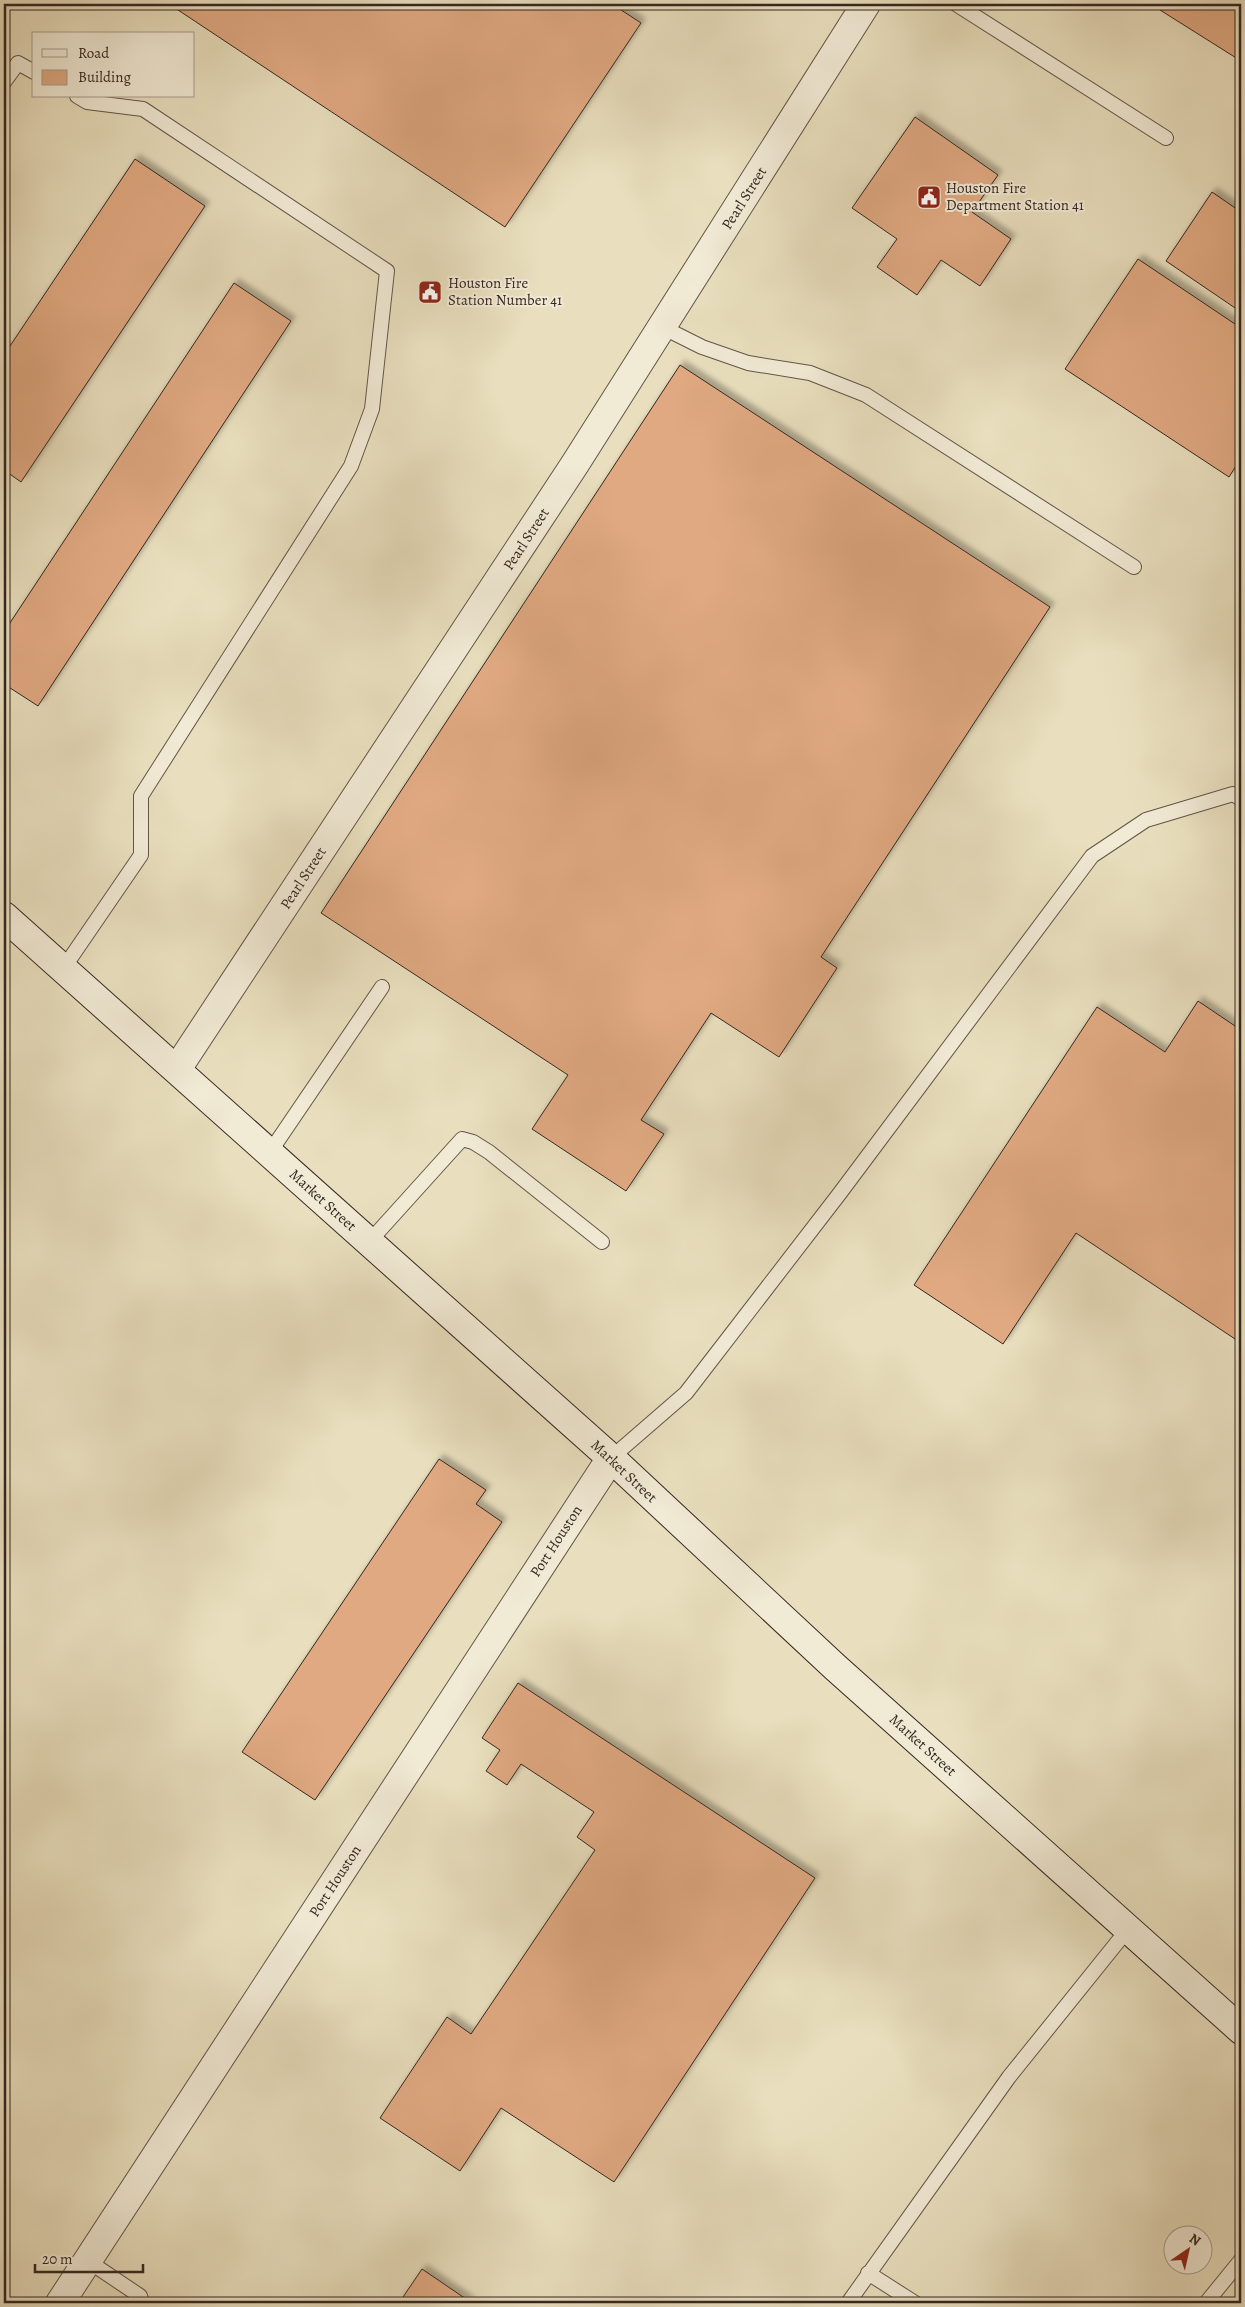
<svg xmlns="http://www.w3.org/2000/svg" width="1245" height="2307" viewBox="0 0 1245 2307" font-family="Alegreya,serif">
  <defs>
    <filter id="shadow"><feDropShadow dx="4.5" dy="-4.5" stdDeviation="2.5" flood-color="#0004"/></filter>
  </defs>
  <rect width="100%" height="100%" fill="#e9dfbe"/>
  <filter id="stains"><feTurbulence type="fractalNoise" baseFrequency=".004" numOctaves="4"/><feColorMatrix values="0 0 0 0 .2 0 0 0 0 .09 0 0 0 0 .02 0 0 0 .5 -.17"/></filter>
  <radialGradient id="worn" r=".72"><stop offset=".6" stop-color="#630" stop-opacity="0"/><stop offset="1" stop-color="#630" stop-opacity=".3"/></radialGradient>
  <!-- building -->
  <path fill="#e0a982" stroke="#352721" filter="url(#shadow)" d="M169,4H612L641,23L505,227Z
    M1164,4H1241V61L1160,10Z
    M915,117L998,175L972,212L1011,239L980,286L941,260L917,295L877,267L897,239L852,208Z
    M135,159L205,206L21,482L4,470V355Z
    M1212,192L1241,212V312L1166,261Z
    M1138,259L1241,328V458L1229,477L1065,369Z
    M234,283L291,321L38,706L4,684V632Z
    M680,365L1050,607L821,957L837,968L779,1057L711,1013L641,1120L664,1134L626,1191L532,1129L568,1075L321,913Z
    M1198,1001L1241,1030V1343L1076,1233L1003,1344L914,1285L1097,1007L1165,1052Z
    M439,1459L486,1490L476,1504L502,1522L315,1800L242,1752Z
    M518,1683L815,1878L614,2182L501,2108L460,2171L380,2118L447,2017L471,2034L595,1850L577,1837L594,1812L521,1764L507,1785L486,1771L500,1750L482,1738Z
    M422,2269L472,2303H399Z"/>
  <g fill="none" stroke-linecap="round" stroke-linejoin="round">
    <!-- service casing -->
    <g stroke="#625548" stroke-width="16">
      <path id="service" d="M956,4L1166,138
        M4,82L18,63L34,72
        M662,327L702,347L748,363L810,373L866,395L1134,567
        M63,969L141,855V796L351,466L372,409L387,271L143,109L87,102L77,96
        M270,1152L382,987
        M369,1242L462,1139L473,1142L489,1152L602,1242
        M611,1458L686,1393L840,1193L1092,856L1146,820L1233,794L1241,799
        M88,2261L140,2296L142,2303
        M868,2273L915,2303
        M848,2303L1009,2077L1128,1929
        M1206,2303L1241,2260"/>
    </g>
    <!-- minor casing -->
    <g stroke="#625548" stroke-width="30">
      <path id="minor" d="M177,1069L575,464L866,4
        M60,2303L611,1458"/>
    </g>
    <!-- secondary casing -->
    <g stroke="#352721" stroke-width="30">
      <path id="secondary" d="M4,916L611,1458L835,1667L1241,2030"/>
    </g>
    <!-- service -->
    <use href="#service" stroke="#f1ead5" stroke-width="14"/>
    <!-- minor -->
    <use href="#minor" stroke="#f1ead5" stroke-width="28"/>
    <!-- secondary -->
    <use href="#secondary" stroke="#f1ead5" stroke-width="28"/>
  </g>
  <!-- icons -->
  <defs>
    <g id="civic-square" transform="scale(1.25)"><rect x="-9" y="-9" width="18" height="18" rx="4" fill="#8f2418" stroke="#f1ead5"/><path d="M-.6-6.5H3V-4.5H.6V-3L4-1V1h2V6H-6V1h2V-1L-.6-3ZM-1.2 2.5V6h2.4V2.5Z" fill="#fff"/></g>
  </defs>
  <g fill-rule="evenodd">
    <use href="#civic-square" x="929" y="197"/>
    <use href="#civic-square" x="430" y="292"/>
  </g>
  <g text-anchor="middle" stroke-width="4" stroke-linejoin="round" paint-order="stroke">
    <!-- poi labels -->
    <g font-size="15" fill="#352721" stroke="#f1ead5" text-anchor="start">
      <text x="946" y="193">Houston Fire<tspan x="946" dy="17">Department Station 41</tspan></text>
      <text x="448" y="288">Houston Fire<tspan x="448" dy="17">Station Number 41</tspan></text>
    </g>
    <!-- street labels -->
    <g font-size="15" fill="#352721" stroke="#f1ead5">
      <text transform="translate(744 198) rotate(-58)" y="5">Pearl Street</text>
      <text transform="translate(526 539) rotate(-57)" y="5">Pearl Street</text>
      <text transform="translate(303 878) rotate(-57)" y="5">Pearl Street</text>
      <text transform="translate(323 1200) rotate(42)" y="5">Market Street</text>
      <text transform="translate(624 1471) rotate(43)" y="5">Market Street</text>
      <text transform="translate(556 1541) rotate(-57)" y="5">Port Houston</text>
      <text transform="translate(923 1745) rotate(42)" y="5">Market Street</text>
      <text transform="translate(335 1881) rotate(-57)" y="5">Port Houston</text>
    </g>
  </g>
  <!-- margin -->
  <rect width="1245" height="2307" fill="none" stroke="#e9dfbe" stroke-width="20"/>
  <rect x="5" y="5" width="1235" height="2297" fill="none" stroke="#352721" stroke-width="2.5"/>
  <rect x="10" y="10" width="1225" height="2287" fill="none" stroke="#352721"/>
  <!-- legend -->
  <rect x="32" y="32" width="162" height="65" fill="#f1ead5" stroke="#a69c8d"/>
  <rect x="42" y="49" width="25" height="8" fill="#f1ead5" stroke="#a69c8d"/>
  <text x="78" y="58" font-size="15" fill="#352721">Road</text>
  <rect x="42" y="70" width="25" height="15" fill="#e0a982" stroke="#a69c8d"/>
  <text x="78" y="82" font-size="15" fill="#352721">Building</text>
  <!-- north arrow -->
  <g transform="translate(1188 2250) rotate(34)"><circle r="24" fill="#f1ead5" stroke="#a69c8d"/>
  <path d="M0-4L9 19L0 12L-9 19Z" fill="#8f2418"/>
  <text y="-8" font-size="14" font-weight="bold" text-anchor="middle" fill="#352721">N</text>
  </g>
  <!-- scale -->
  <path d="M35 2264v8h108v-8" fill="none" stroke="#352721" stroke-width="2.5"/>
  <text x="42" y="2264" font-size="15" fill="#352721" stroke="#f1ead5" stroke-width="4" paint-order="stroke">20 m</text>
  <rect width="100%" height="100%" filter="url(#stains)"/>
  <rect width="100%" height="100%" fill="url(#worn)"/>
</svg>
